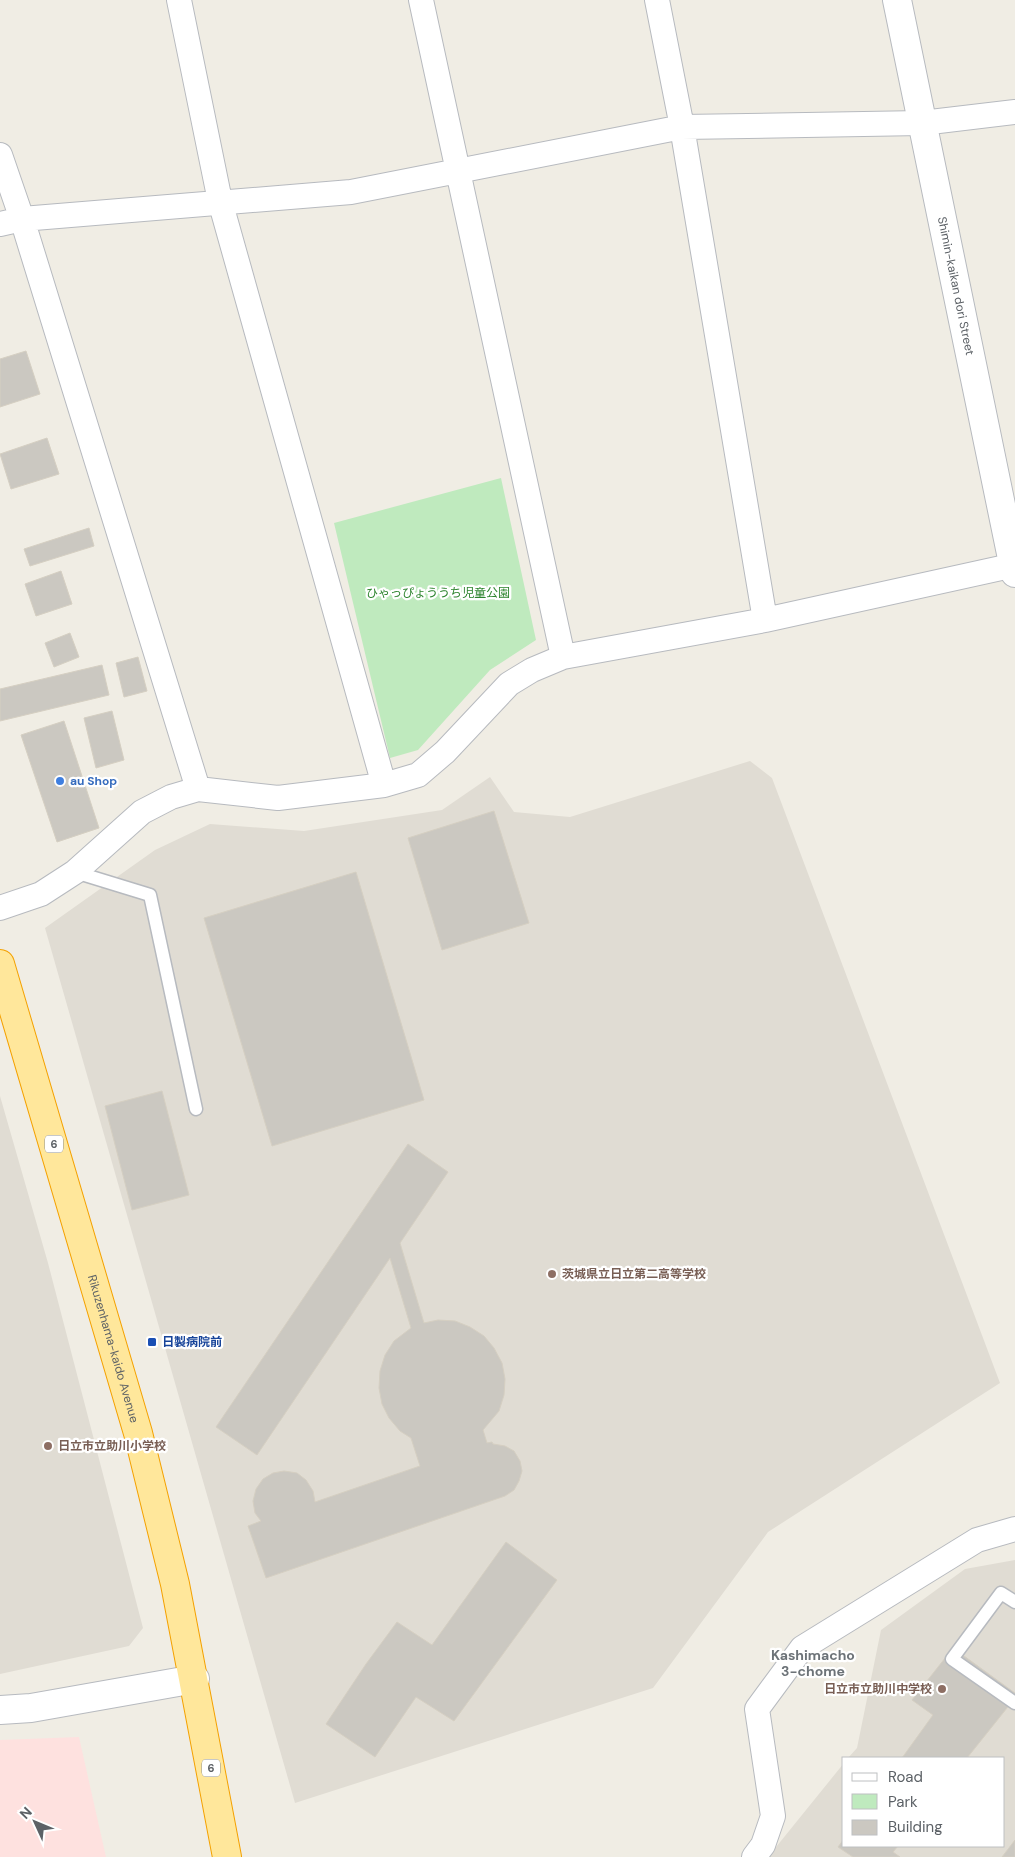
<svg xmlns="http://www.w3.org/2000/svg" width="1015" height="1857" viewBox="0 0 1015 1857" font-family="'DM Sans','Noto Sans JP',sans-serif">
  <rect width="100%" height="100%" fill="#f0ede4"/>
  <!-- education -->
  <path fill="#e0dcd3" d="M750,761L772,778L1000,1383L768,1532L653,1688L295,1803L45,928L155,850L210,824L304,831L442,810L490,777L514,812L570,817Z
    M0,1096L48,1263L143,1628L129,1646L0,1674Z
    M1015,1560V1857H768L844,1763V1846H1004V1758H848L857,1748L881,1630L965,1569Z"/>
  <!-- medical -->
  <path fill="#fee1df" d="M79,1737L106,1857H0V1740Z"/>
  <!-- green -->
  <path fill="#bfeabe" d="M501,478L536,640L490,670L418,750L390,758L334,523Z"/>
  <!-- building -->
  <path fill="#cbc8c1" stroke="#d5cfc2" d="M26,351L40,394L0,407V359Z
    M47,438L59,474L11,489L0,454Z
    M89,528L94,546L30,566L24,549Z
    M61,571L72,604L36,616L25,584Z
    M70,633L79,657L54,667L45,643Z
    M138,657L147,691L124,697L116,663Z
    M102,665L109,695L0,721V689Z
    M112,711L124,760L96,768L84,718Z
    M64,721L99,828L57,842L21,735Z
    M494,811L529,923L442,950L408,838Z
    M356,872L424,1100L272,1146L204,918Z
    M162,1091L189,1195L132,1210L105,1106Z
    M408,1144L448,1172L400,1243L424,1323L438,1320L455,1321L470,1327L484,1336L494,1348L502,1363L505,1379L504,1395L499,1411L483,1430L487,1443L492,1442L493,1444L505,1446L514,1451L520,1461L522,1471L519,1481L514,1490L505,1496L266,1578L248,1526L261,1521L255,1513L253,1501L256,1489L263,1479L273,1473L284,1471L297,1473L306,1480L313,1491L315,1502L420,1466L411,1438L400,1431L389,1418L382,1404L379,1388L380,1371L385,1355L394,1341L411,1328L390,1258L257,1455L216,1427Z
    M506,1542L557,1580L454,1721L416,1697L375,1757L326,1724L366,1664L397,1622L432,1645Z
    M953,1648L1015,1693V1698L967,1758H902L933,1715L912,1700Z
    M844,1839V1846H898L893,1852L900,1857H853L838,1847Z
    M1015,1840V1857H1002Z"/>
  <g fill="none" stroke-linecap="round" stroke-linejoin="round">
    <!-- service casing -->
    <g stroke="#b7babf" stroke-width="15">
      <path id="service" d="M75,872L150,895L196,1109
        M1015,1602L1001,1593L952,1659L1015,1703"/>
    </g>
    <!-- minor casing -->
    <g stroke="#b7babf" stroke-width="26">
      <path id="minor" d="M179,0L220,201L384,785
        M421,0L563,657
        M657,0L682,127L765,620
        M0,155L22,219L198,789
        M0,224L22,219L351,192L682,127L922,123L1015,112
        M0,908L41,894L75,872L142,812L171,797L198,789L278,798L384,785L418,775L445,752L509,684L532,670L563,657L765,620L1015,565
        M754,1857L763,1845L773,1816L757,1709L802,1648L977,1540L1015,1529"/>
    </g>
    <!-- tertiary casing -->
    <g stroke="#b7babf" stroke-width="30">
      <g id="tertiary">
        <path id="s1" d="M897,0L1015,573"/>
        <path d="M0,1710L31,1708L195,1679"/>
      </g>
    </g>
    <!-- trunk casing -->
    <g stroke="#f4a100" stroke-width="30">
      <g id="trunk">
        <path id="s2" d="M0,964L138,1433L175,1584L227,1857"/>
      </g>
    </g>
    <!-- service -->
    <use href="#service" stroke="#fff" stroke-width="12"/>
    <!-- minor -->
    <use href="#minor" stroke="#fff" stroke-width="24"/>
    <!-- tertiary -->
    <use href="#tertiary" stroke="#fff" stroke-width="28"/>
    <!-- trunk -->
    <use href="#trunk" stroke="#ffe79b" stroke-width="28"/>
  </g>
  <!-- markers -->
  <circle fill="#3f7fe0" stroke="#fff" stroke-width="2" cx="60" cy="781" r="5"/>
  <g fill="#8d6e63" stroke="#fff" stroke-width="2">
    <circle cx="552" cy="1274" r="5"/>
    <circle cx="48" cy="1446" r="5"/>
    <circle cx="942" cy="1689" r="5"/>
  </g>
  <rect fill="#1a4fb4" stroke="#fff" stroke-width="2" x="147" y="1337" width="10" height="10" rx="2.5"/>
  <g text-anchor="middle" stroke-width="4.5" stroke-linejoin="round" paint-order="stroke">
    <!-- shield labels -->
    <g fill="#fff" stroke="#8d9094" stroke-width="1">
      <rect x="45" y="1135.5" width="18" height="17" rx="4"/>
      <rect x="202" y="1759.5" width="18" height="17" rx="4"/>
    </g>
    <g font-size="11" font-weight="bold" fill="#5c6166">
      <text x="54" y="1148">6</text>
      <text x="211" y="1772">6</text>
    </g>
    <!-- street labels -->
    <g font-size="12" fill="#5c6166" stroke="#fff">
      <text dy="4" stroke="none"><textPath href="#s1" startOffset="292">Shimin-kaikan dori Street</textPath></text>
      <text dy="4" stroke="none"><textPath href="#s2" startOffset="401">Rikuzenhama-kaido Avenue</textPath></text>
    </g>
    <!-- park labels -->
    <g font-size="12" fill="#2d842e" stroke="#fff">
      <text x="438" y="597">ひゃっぴょううち児童公園</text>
    </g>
    <!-- shop labels -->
    <g font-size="12" font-weight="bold" fill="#366cbe" stroke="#fff" text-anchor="start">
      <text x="70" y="785">au Shop</text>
    </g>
    <!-- education labels -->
    <g font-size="12" font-weight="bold" fill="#785e54" stroke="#fff" text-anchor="start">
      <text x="562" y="1278">茨城県立日立第二高等学校</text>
      <text x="58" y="1450">日立市立助川小学校</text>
      <text x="932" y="1693" text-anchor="end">日立市立助川中学校</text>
    </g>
    <!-- transit labels -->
    <g font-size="12" font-weight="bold" fill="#164399" stroke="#fff" text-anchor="start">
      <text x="162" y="1346">日製病院前</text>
    </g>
    <!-- neighbourhood labels -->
    <g font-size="14" font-weight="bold" fill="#6d7378" stroke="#fff">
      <text x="813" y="1660">Kashimacho<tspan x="813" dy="16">3-chome</tspan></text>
    </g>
  </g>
  <!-- legend -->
  <rect x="842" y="1757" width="162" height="90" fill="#ffffff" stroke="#bec0c2"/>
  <rect x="852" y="1773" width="25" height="8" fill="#ffffff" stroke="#bec0c2"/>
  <text x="888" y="1782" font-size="15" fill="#5c6166">Road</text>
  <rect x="852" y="1794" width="25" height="15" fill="#bfeabe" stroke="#bec0c2"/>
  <text x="888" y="1807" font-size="15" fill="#5c6166">Park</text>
  <rect x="852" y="1820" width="25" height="15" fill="#cbc8c1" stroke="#bec0c2"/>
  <text x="888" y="1832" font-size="15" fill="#5c6166">Building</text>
  <!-- north arrow -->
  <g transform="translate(35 1822) rotate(314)" stroke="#ffffff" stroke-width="4" paint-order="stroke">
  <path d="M0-4L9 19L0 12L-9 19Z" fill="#5c6166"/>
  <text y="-8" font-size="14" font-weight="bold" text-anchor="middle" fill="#5c6166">N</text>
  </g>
</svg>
